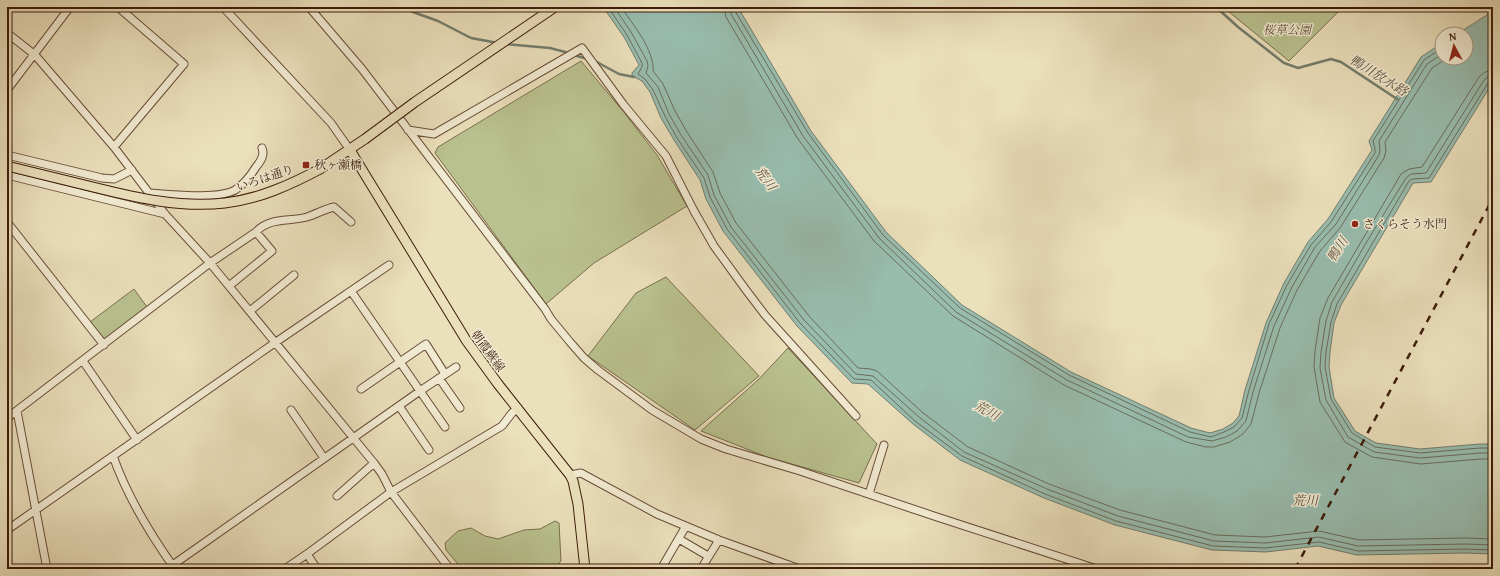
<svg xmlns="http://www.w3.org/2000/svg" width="1500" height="576" viewBox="0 0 1500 576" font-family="'Gentium Book Plus','Noto Serif JP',serif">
  <rect width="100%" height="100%" fill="#ebe0bc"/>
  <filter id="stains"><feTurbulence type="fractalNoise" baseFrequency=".005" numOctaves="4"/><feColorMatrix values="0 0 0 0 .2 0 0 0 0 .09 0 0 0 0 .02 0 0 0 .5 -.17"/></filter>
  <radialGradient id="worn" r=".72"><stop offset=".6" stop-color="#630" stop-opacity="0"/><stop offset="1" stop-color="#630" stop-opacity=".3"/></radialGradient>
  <!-- green -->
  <path fill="#b9c28f" stroke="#7a6f4d" d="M1223,7H1343L1289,61Z
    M581,61L623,111L657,155L687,206L594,263L546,304L435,153L438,147Z
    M666,277L759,376L695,430L588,356L636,293Z
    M134,289L147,307L103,340L90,322Z
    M788,348L877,444L859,483L767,457L701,431L759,379Z
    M555,521L559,523L561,561L557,566L551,569H462L446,550L445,543L458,531L471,528L485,536L498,539L524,530L540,529Z"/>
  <!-- water -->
  <path fill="#98bdaf" stroke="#737d6d" d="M603,7H739V9L811,131L886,232L962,305L1071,372L1191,428L1210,433L1223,429L1233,423L1239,416L1245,390L1266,323L1284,283L1308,242L1328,219L1372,150L1369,141L1421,57L1442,43V58H1466V34H1457L1487,15L1491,7H1493V82L1431,182L1413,183L1341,305L1334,323L1330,352L1329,367L1334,398L1355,431L1376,443L1420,449L1480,444H1493V554L1465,553L1357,555L1318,546L1266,552L1212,550L1115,525L1044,498L960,460L913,424L868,384L852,383L797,326L723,231L706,199L700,180L674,140L661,118L650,92L642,81L632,76V73L639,65L624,37Z"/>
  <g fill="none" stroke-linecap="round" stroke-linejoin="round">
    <!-- shore -->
    <path stroke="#6a6c5d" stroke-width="1" d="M608,7L627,35L642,63V67L638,74L645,79L653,90L665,116L677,138L704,178L710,197L727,229L800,323L854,379L871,380L915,421L962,456L1045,494L1116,521L1213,546L1265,548L1319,542L1358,551L1465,549L1493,550
      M614,7L631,32L647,61L648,66L646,73L658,87L669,114L681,135L708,175L714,195L731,227L804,320L856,374L873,376L919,417L964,452L1047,489L1118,516L1214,541L1265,543L1319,537L1358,546L1465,544L1493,545
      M621,7C632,23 655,51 653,71L663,84L675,111L687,132L713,172L720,193L736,223L809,316L858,368L871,369L877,371L922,412L968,447L1049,484L1120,510L1215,535L1265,537L1319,531L1359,540L1465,538L1493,539
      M724,7L726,17L798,139L874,241L953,316L1064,385L1186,442L1206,447H1214L1230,442L1243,434L1251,424L1259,393L1280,328L1297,290L1320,251L1340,228L1384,158L1386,151L1385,142L1432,68L1447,58
      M730,7L731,14L803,136L879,238L956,312L1067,380L1188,437L1212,441L1226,437L1237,431L1246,421L1253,392L1274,326L1292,287L1315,247L1336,224L1379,155L1380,150L1379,141L1427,64L1442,54
      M735,7V11L808,133L883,235L960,308L1069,375L1190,432L1211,437L1224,432L1234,427L1242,418L1249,390L1269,324L1287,285L1311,245L1331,222L1375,153V149L1373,141L1424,60L1442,48
      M1493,70L1485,72L1479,77L1422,167L1409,169L1401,174L1328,298L1320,318L1315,351L1314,367L1320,402L1345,442L1372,457L1421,464L1480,459H1493
      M1493,76L1488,77L1484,80L1426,173L1411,174L1406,178L1366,243L1332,302L1326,321L1321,352L1320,368L1326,400L1348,437L1374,452L1420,458L1480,453H1493
      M1493,81L1488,83L1429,178L1412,179L1409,181L1337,304L1331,322L1326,352L1325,367L1331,399L1352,433L1375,447L1420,453L1480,448H1493"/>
    <!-- stream -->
    <path stroke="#737d6d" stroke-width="2.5" d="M399,7L438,21L471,38L498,43
      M1216,7L1238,27L1284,63L1298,68L1331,59L1341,62L1397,99
      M504,44L550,48L569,53
      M573,55L588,59
      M593,60L619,74L634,77"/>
    <!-- minor casing -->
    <g stroke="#684d37" stroke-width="9">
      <path id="minor" d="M223,7L331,123L350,150
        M309,7L362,69L545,309L551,319L570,342L584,358L598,370L652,410L701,439L726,449L800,471L937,517L1097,569
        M7,33L35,55L114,147L165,214L210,263L374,463L382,474L391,492L450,569
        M7,90L70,7
        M408,130L434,134L582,48L623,104L666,156L694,211L714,246L746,290L765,315L856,416
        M114,147L184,64L118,7
        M7,155L102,178L114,179L132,170
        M7,175L165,214
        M149,193C169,194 217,200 235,190C243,185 251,175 256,167C261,161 265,155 262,148
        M7,222L104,345
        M256,232C269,217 289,222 307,217C316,214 325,209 334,207L351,222
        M351,291L420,391L456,367
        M250,311L294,275
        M83,361L137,440
        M439,378L460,408
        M361,389L426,344L445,374
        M399,406L429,450
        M291,410L324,458
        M17,411L47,569
        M7,418L210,263L256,232L272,251L229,286
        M113,456C127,496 150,534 175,569
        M570,475L581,473L657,514L719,540L800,569
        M869,494L884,445
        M337,496L374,463
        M7,530L276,342L389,265
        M679,539L708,556
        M307,554L317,569
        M167,569L420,391L445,427
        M285,569L307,554L391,492L502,426L512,413L518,408
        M661,569L686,526
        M701,569L719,540"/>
    </g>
    <!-- major casing -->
    <g stroke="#3c1c0b" stroke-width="11">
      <path id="major" d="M350,150L466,340L498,384L570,475L573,481L578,504L585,569
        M320,169L365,139"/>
    </g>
    <!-- minor -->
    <use href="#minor" stroke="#f2ebd3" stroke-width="7"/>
    <!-- major -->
    <use href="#major" stroke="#ebe0bc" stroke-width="9"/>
    <!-- rail -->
    <path stroke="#3c1c0b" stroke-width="2.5" stroke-dasharray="7 7" stroke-linecap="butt" d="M1295,569L1493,198"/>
    <!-- major-bridge casing -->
    <g stroke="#3c1c0b" stroke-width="11" stroke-linecap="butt">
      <path id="major-bridge" d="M365,139L415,102L555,7
        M7,166C36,173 64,180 93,187C137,198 180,208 225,203C259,199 290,185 320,169"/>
    </g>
    <!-- major-bridge -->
    <use href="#major-bridge" stroke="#ebe0bc" stroke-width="9"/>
  </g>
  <!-- markers -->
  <g fill="#8f2418" stroke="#f2ebd3" stroke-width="1.5">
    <rect x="302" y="161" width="8" height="8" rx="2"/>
    <circle cx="1355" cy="224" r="4"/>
  </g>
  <g text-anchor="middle" stroke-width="3" stroke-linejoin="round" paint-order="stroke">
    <!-- park labels -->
    <g font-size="12" font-style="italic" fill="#624e33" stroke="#f2ebd3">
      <text x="1287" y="34">桜草公園</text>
    </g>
    <!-- poi labels -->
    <g font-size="12" fill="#3c1c0b" stroke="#f2ebd3" text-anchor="start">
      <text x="314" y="169">秋ヶ瀬橋</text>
      <text x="1363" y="228">さくらそう水門</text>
    </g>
    <!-- street labels -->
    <g font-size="12" fill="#3c1c0b" stroke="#f2ebd3">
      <text transform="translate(265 178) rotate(-19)" y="4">いろは通り</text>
      <text transform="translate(488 351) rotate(54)" y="4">朝霞蕨線</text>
    </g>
    <!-- water labels -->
    <g font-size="13" font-style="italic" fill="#584c3c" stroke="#f2ebd3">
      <text transform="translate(1379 75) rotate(32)" y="5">鴨川放水路</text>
      <text transform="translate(766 178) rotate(54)" y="5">荒川</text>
      <text transform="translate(1337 249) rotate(-57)" y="5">鴨川</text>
      <text transform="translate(987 410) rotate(28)" y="5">荒川</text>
      <text x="1305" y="505">荒川</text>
    </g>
  </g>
  <!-- margin -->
  <rect width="1500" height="576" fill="none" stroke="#ebe0bc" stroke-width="24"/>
  <rect x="8" y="8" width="1484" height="560" fill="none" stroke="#3c1c0b" stroke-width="2"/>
  <rect x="12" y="12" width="1476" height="552" fill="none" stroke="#3c1c0b"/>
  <!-- north arrow -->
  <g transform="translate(1454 46) rotate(353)"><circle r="19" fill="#f2ebd3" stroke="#a99883"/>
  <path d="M0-3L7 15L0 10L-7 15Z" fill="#8f2418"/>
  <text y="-6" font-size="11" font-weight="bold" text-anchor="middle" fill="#3c1c0b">N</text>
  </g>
  <rect width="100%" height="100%" filter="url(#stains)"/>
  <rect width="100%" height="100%" fill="url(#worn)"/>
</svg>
